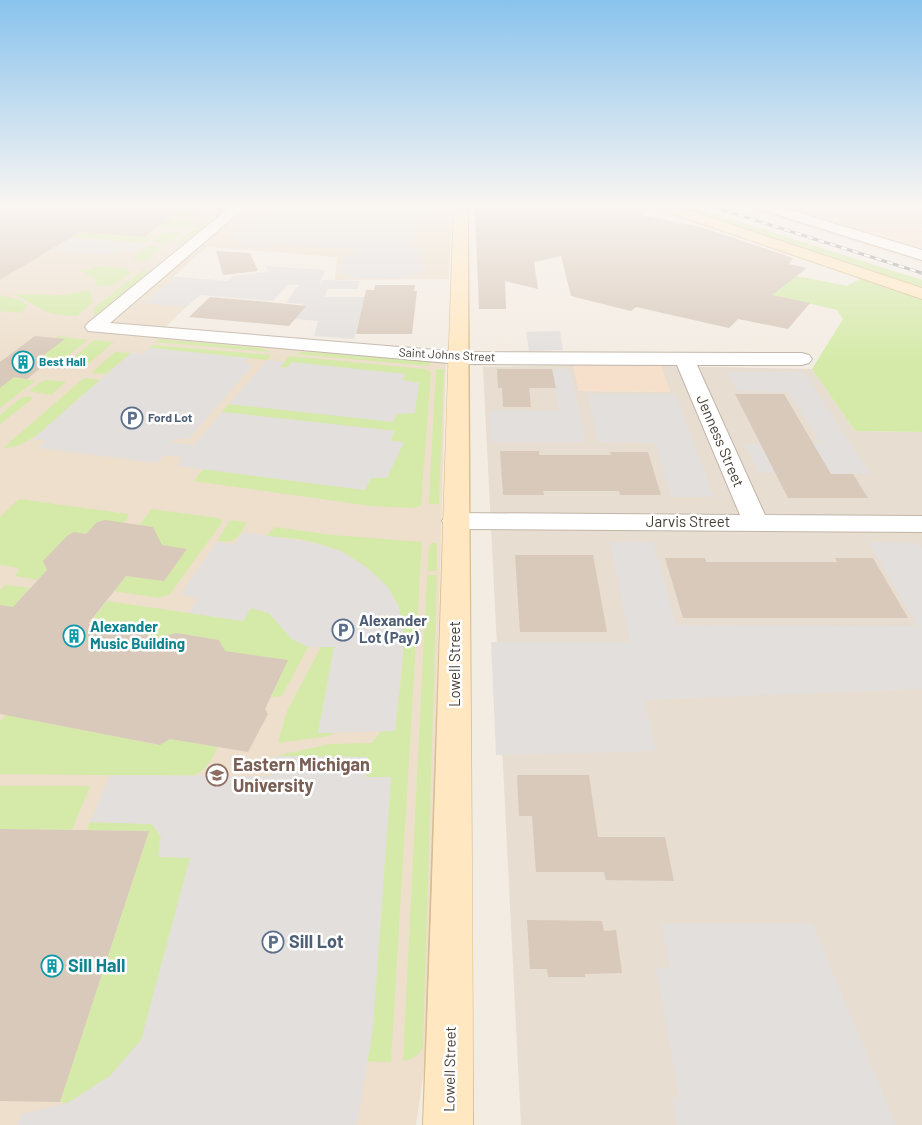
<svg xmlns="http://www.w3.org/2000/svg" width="922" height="1125" viewBox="0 0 922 1125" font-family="Barlow,sans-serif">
  <rect width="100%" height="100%" fill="#f3ece3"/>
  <!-- residential -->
  <path fill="#e7ddd1" d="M573,365L579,391L670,392L661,366L812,369L855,431L922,432V1125H521L483,367Z"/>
  <!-- commercial -->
  <path fill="#f6e0cc" d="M735,204H922V263Z
    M573,365L661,366L670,392L579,391Z"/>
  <!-- education -->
  <path fill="#eddfcc" d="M0,204H452L449,279L335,280L337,257L207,247L173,277L215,280L162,330L446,354L427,1049L416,1125H0Z"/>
  <!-- green -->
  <path fill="#d5eaa9" d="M225,204H233L183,243H176Z
    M666,204H683L922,280V288Z
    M474,205L603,234L601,237L847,286L862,278L922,299V432L855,431L812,369L843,319L837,310L712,281L476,231Z
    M202,208L200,218C178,236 164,226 141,217L147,212Z
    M42,229L144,237L147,235L150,236L147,241L135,242L34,234Z
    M177,231L182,233L169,242L154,244L153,241L157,235Z
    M149,245L159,248L156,253H150L154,254C147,260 140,265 132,258Z
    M97,266L126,268L130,273C118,283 111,287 95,286L96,280L79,269L90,270Z
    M144,269L147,272L146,274L94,317V308Z
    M90,290L93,302L77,316C64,315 52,315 41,309C30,304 23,297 11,294L63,295Z
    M0,295L20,300L28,306L20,313L0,311Z
    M58,336L88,340L61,361H36L64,339L56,338Z
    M159,339L261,348L271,352L156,342Z
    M94,340L114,342L86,366L66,364Z
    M153,345L271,355L267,360L150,348Z
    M115,352L131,353L106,374L91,373Z
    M302,352H308L430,362L429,366L295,354Z
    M289,356L425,369L431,372L421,505L416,508L371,506L194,481L203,469L365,490L371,478L403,443L392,441L391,439L394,431L222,412L229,404L393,421L397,414L401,413L418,383L402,380L405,374L280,367Z
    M436,369H444L439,504H429V499Z
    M14,377L35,381L0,408V388Z
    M84,378L100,380L36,436L20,445L2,449Z
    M48,380L66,382L51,395L29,391L42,381Z
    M27,396L32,397L31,400L0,424V415L19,399Z
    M19,499L128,514L129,516L123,523C103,520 100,519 86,534L74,532L68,535L44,561L51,565L38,580L15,576L19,571L18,568L0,565V517Z
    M152,509L218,518L223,521L170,594L159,598L114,591L126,576L164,581L186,549L145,543L155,531L153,527L139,525Z
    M234,520L247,523C236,539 237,544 217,541L229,522Z
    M275,527L332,535L422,542L391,1062L357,1061L391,777H366L367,757L275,756L330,744L372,743L381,731H395C398,696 409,642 399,609C396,597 386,586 377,577C346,548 307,536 265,537Z
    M432,543H436L437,547V571H427L429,546Z
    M427,575H437L423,1048C418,1056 413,1059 403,1061Z
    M6,585L30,588L13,607L0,610V590Z
    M107,601L243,621L251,608L269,613L292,639L308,647L282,696L271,697L286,664L284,660L217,650L218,640L176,633L170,635L165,640L149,638L147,633L86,628Z
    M321,647H351L318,733H335L328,736L278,743L287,711Z
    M11,708L30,720L160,745L170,739L218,747C211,761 207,770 192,776L0,774V722Z
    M0,786H90L72,830L0,829Z
    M90,822L152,824L161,836L190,827V858L142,1040L110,1076L68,1103L60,1102L149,831L87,830Z"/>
  <!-- parking -->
  <path fill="#e3dfdc" d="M272,204H425L424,205L433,206L408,245H424L423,274H413L412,278L351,279L350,274L339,273L342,256L354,254V250L273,244L268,248L237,246L240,241H230Z
    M16,234L146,244L132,251L119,250L111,255L51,251L60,245Z
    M266,266L325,270L319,286L323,280L359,281L358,289H327L325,297H415L362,309L354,339L314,336L318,321L294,319L304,304L286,303L298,286L301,285H288L273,301L200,295L186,307L144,303L175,277L227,281L233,276L268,272Z
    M560,331L563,350L529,351L526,332Z
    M150,348L249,358L244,364L253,365L189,439H175L172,440L174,443L194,445L222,412L395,431L391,438L392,441L404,442L387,478H371L365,490L177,466L183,457L170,456H163L157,463L38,448L46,441L33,439L131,353L142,354Z
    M267,360L285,362L280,367L283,369L287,368L292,362L405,374L402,380L419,383L415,413L397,414L393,422L229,404Z
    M552,369H570L586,442H491L489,410L559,411Z
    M726,372H804L871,474L759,473L744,443H821L788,392L738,391Z
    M588,394H675L714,497H671L655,443L598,442Z
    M243,532L310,542L341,551L365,566L387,586L399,608L404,638L395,731L318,733L334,647H308L292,639L269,613L251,608L243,621L189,613L198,598L180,595L217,542L234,544Z
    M610,542H653L676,625L917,626L869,542L919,543L922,548V689L644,700L656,751L496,755L491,642H630Z
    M275,756L368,757L366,777H391L373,1027L357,1125H17L21,1114L68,1103L110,1076L141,1040L190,858L158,857L161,836L152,824L90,822L110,775L270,776Z
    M661,923H812L896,1125H677L672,1098L679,1097L656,968H670Z"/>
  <!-- building -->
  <path fill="#d8c9bb" d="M0,204H189L144,237L80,232L0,280Z
    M487,204H627L650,208L641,215L701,227L793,258L789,264L807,268L772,295L810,303L788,329L738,319L729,328L636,307L631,311L571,296L561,256L534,262L538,289L505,281L506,309H479L475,210Z
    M216,251L250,253L258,271L223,275Z
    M375,285H415L414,291H417L412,334H356L366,290H374Z
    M210,297L268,302L306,306L289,326L189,317Z
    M35,336L65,339L36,361L48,362L27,379L14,377L0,388V362Z
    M497,369H552L556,388H529L531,407H503L502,388H498Z
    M735,394H784L831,474H853L868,498H788Z
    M500,451H539V455H611L610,452H648L661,495H620L619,491H543L544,495H503Z
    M105,520L153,527L162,545L187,549L164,581L126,576L88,624L148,633L149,640L176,633L219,640L225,651L288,660L265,709L268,714L248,752L170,739L160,745L0,714V605L13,607L47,570L43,561L68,535L74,532L86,534L97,522Z
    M515,555H593L607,632H520Z
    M665,558H705L706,562H837L835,558H873L908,618H683Z
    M517,775H589L598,837H665L674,881L606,880L604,872H536L532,816H519Z
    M0,829L149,831L60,1102L0,1101Z
    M527,920L602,921L604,931L616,930L622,973L585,974V977H548L547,969H530Z"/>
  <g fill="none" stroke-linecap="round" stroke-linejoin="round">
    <!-- minor casing -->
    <g stroke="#c1b5a8" stroke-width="2">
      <path id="minor" d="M234,204H249L110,323L460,352L802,353L809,355L812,359L809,363L802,365H697L765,515L922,516V532L455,529L446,527L442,521L446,515L455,513L740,515L677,365L460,364L88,331L85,327L88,323Z
        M750,204H770L922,250V260L752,207Z"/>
    </g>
    <!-- secondary casing -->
    <g stroke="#d9bd92" stroke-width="2">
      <path id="secondary" d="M454,204H468C468,511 473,818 473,1125H423C436,818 442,511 454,204Z
        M651,204H670L922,288V299L653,207Z"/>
    </g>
    <!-- minor -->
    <use href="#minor" fill="#fff" fill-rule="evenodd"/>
    <!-- secondary -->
    <use href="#secondary" fill="#ffe8c1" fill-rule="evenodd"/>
    <!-- rail casing -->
    <g stroke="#949494" stroke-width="3">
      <path id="rail" d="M704,204L922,273"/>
    </g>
    <!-- rail -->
    <use href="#rail" stroke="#fff" stroke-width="2" stroke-dasharray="6" stroke-linecap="butt"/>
  </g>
  <!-- sky -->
  <linearGradient id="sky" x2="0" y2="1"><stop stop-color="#89c3ed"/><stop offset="0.57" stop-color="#faf6f2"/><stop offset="1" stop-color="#faf6f2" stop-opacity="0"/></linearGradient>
  <rect width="922" height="361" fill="url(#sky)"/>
  <!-- icons -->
  <defs>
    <g id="building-ring" transform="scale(1.125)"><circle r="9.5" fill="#fff" stroke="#0f9aa8" stroke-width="1.5"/><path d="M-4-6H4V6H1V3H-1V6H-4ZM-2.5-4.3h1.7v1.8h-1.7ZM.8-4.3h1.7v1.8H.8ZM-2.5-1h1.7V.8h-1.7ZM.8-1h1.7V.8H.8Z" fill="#0f9aa8"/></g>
    <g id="parking-ring" transform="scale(1.125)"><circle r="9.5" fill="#fff" stroke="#5c6f8a" stroke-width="1.5"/><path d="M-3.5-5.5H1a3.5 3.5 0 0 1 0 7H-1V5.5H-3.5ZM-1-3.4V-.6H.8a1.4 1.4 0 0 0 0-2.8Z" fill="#5c6f8a"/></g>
    <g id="university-ring" transform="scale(1.125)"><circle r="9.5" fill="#fff" stroke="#8d6e63" stroke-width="1.5"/><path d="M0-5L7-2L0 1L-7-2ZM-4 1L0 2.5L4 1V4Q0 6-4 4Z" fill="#8d6e63"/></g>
  </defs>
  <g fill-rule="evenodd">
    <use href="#building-ring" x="23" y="362"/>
    <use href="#parking-ring" x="132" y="418"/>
    <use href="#parking-ring" x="343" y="630"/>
    <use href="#building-ring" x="74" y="636"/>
    <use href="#university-ring" x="217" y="775"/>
    <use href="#parking-ring" x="273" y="942"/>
    <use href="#building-ring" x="52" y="966"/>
  </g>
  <g text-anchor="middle" stroke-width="5" stroke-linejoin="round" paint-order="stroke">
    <!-- far-street labels -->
    <g font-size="12" fill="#453c33" stroke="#fff">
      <text transform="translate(447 355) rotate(3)" y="4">Saint Johns Street</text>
    </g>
    <!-- far-culture labels -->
    <g font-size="12" font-weight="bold" fill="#0d838f" stroke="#fff" text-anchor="start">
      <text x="39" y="366">Best Hall</text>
    </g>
    <!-- far-service labels -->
    <g font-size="12" font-weight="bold" fill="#4e5e75" stroke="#fff" text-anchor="start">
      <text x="148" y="422">Ford Lot</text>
    </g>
    <!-- street labels -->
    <g font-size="15" fill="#453c33" stroke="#fff">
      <text transform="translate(720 441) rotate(67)" y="5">Jenness Street</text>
      <text x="688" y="527">Jarvis Street</text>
      <text transform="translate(455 664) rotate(-90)" y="5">Lowell Street</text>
      <text transform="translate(450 1069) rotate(-89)" y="5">Lowell Street</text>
    </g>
    <!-- service labels -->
    <g font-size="15" font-weight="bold" fill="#4e5e75" stroke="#fff" text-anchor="start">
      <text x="359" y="626">Alexander<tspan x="359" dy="17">Lot (Pay)</tspan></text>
    </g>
    <!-- culture labels -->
    <g font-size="15" font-weight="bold" fill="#0d838f" stroke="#fff" text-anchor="start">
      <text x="90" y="632">Alexander<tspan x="90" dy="17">Music Building</tspan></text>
    </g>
    <!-- near-education labels -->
    <g font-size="18" font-weight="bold" fill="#785e54" stroke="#fff" text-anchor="start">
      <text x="233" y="771">Eastern Michigan<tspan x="233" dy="21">University</tspan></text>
    </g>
    <!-- near-service labels -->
    <g font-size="18" font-weight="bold" fill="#4e5e75" stroke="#fff" text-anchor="start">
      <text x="289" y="948">Sill Lot</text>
    </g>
    <!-- near-culture labels -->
    <g font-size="18" font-weight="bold" fill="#0d838f" stroke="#fff" text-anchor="start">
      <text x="68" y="972">Sill Hall</text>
    </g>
  </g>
</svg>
